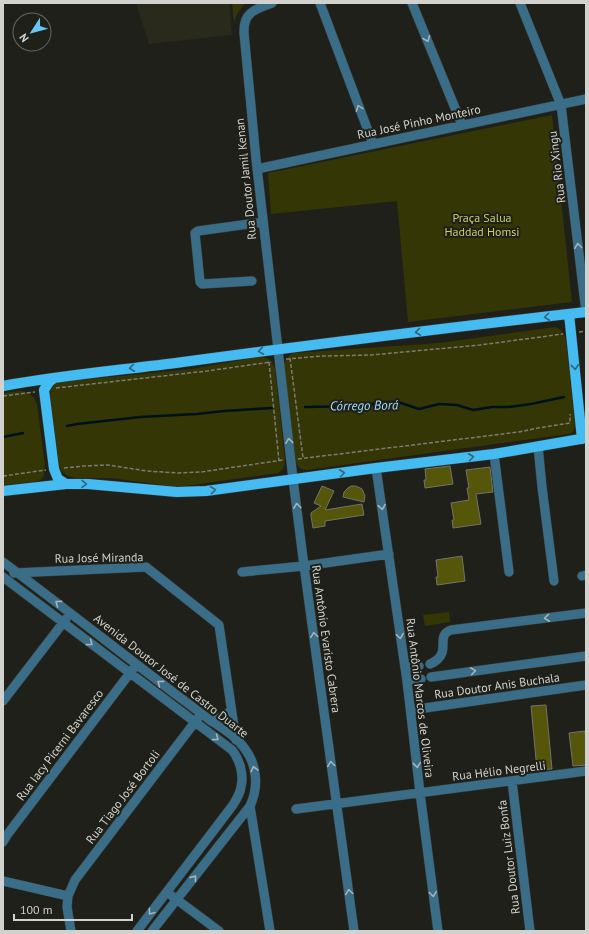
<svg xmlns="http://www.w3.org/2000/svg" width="589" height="934" viewBox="0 0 589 934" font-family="'PT Sans',sans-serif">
  <rect width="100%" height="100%" fill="#1f2019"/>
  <!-- built -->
  <path fill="#292a1c" d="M136,3H229L232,35L149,44Z"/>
  <!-- green -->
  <path fill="#353605" d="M232,3H245L237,14L234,22Z
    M552,115L572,302L408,322L397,201L271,214L268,173Z
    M555,327C561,329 564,332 566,339L575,427L573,432L569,434L306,470C299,469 297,466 295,459L284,366C285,360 287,355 294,353L439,343Z
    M257,357C269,357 271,359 275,369L285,460C284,466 283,470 278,473L178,487L111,478H75L68,476L64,473L60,469L58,461L50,395C51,389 53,385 58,382L192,369Z
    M21,391C29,392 34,396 37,404L41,436L45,464L44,475L41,480L34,482L3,485V393Z
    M449,612L450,622L425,626L423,615Z"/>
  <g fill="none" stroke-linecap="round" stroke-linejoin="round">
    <!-- stream -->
    <path stroke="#00111b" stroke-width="2.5" d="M305,407L361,406L383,402H398L419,409L439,404L457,405L473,410L492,407H509L531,404L564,397
      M67,426L77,424L140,417L197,414L224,411L272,408
      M3,437L23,433"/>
  </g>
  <!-- building -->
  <path fill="#555609" stroke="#72736a" d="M450,466L453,484L425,488L424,480H426L425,469Z
    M490,467L493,492L476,494L481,524L453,528L452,520H454L451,503L469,500L467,488H469L466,470Z
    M322,486L334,491L325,510L362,504L364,515L325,521V526L313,528L311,516V513L321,506L314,503Z
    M351,486H356L362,489L365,496L364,502L343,497L344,492L348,488Z
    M462,556L465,581L437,585L436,577H438L436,560Z
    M546,705L552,769L537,770L531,706Z
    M585,731L586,740V765L573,766L569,733Z"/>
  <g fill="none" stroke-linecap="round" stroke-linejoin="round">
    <!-- minor casing -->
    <g stroke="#3b3c36" stroke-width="10">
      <path id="minor" d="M272,3C261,7 247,11 245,23C244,26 244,30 244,33L256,159L293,479L304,566L354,931
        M320,3L373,144
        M412,3L462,125
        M520,3L561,105L586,312
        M257,169L586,99
        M252,281L202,284L200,282L195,233L198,231L263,222
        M538,446L542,487L554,581
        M494,454L509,572
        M376,468L407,681L420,793L438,931
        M3,562C62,606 120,652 178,696C189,704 199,712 210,720C222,728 236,736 245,749C257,765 259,787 250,806L152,931
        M242,572L304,566L389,554
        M14,573L146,567L219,625L236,740
        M582,576L586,575
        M3,577L232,750C240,760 244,775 241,787C240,794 236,800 233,805L137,931
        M430,664C435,662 440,658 442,653C445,644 439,634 451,630L586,613
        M405,668L419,666
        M431,677L586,656
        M407,681L421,679
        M3,701L66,619
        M411,710L586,685
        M213,722L231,711
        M512,781L530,931
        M250,806L270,931
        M296,809L586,771
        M3,842L7,835L133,669
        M3,881L68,896
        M172,896L219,931
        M71,931L67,907L68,896L75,880L198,718"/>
    </g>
    <!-- major casing -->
    <g stroke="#3b3c36" stroke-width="11">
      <path id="major" d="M569,314L582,439
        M54,378L49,382L44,390L54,469L58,479L66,484
        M3,386C63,375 123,370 183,362C317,344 452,327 586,312
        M3,491L66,484H88L177,492L206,491L376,468L494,454L586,438"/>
    </g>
    <!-- path -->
    <path stroke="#7a7b75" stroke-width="1.5" stroke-dasharray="4 2" stroke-linecap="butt" d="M579,332L586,331
      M290,358L303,458
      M286,359L323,356L371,355L480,345L563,334
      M269,362L279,461
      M56,388L207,371L271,362
      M3,396L35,392
      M298,459L519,432L538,428L570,423V414
      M64,468L84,466L108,465L147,471L178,473L201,472L283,460
      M3,476L46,470"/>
    <!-- minor -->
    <use href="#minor" stroke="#3a6d87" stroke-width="9"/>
    <!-- major -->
    <use href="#major" stroke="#44bbf1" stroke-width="10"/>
  </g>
  <!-- one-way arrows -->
  <defs><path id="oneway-chevron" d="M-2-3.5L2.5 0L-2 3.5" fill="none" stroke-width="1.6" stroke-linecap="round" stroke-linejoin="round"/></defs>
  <g stroke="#a4b4b8">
    <use href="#oneway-chevron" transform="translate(427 39) rotate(68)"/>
    <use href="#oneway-chevron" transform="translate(359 108) rotate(-111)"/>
    <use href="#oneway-chevron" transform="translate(578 246) rotate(-97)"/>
    <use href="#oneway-chevron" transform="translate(289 441) rotate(-97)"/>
    <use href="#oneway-chevron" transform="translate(297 506) rotate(-97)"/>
    <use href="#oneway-chevron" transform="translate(382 507) rotate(81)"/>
    <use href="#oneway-chevron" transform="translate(58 603) rotate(-143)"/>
    <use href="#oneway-chevron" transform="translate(547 618) rotate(173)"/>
    <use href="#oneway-chevron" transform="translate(314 635) rotate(-98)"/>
    <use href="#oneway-chevron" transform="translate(400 636) rotate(82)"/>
    <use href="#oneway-chevron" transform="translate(90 643) rotate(37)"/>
    <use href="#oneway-chevron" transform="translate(473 671) rotate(-8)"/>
    <use href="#oneway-chevron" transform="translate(160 683) rotate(-143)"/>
    <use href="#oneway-chevron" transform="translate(216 738) rotate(37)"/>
    <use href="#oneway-chevron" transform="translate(331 764) rotate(-98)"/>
    <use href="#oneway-chevron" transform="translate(417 765) rotate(84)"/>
    <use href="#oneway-chevron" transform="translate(254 769) rotate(-104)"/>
    <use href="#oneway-chevron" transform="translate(194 878) rotate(-51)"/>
    <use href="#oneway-chevron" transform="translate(349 892) rotate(-98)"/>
    <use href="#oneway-chevron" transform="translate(433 894) rotate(82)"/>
    <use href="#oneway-chevron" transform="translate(151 912) rotate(127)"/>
  </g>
  <g stroke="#30667a">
    <use href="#oneway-chevron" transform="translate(547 317) rotate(173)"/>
    <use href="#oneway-chevron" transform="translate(418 332) rotate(173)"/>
    <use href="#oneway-chevron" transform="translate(261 351) rotate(172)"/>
    <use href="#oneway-chevron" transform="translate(575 367) rotate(84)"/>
    <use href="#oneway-chevron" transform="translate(132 368) rotate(173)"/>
    <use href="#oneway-chevron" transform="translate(471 457) rotate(-7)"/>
    <use href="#oneway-chevron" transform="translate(342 473) rotate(-7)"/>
    <use href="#oneway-chevron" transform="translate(84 484) rotate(1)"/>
    <use href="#oneway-chevron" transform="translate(213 490) rotate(-8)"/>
  </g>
  <g text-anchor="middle" stroke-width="4" stroke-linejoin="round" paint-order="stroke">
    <!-- street labels -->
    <g font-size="12" fill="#d1d2cd" stroke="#1f2019">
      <text transform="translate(419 122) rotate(-12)" y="4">Rua José Pinho Monteiro</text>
      <text transform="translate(557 167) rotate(-97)" y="4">Rua Rio Xingu</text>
      <text transform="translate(246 179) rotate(-96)" y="4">Rua Doutor Jamil Kenan</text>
      <text transform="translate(99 558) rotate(-1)" y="4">Rua José Miranda</text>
      <text transform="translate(326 639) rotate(82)" y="4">Rua Antônio Evaristo Cabrera</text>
      <text transform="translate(171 676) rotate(38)" y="4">Avenida Doutor José de Castro Duarte</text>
      <text transform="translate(497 686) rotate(-8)" y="4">Rua Doutor Anis Buchala</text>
      <text transform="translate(420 698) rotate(83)" y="4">Rua Antônio Marcos de Oliveira</text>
      <text transform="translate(60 745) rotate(-53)" y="4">Rua Iacy Picerni Bavaresco</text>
      <text transform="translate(499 771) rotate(-7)" y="4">Rua Hélio Negrelli</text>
      <text transform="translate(123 797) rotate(-53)" y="4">Rua Tiago José Bortoli</text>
      <text transform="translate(509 857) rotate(-97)" y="4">Rua Doutor Luiz Bonfa</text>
    </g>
    <!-- park labels -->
    <g font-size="12" fill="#c8cc6a" stroke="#1f2019">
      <text x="482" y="222">Praça Salua<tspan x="482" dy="14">Haddad Homsi</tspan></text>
    </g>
    <!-- water labels -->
    <g font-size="13" font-style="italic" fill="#a1dbfa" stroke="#1f2019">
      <text transform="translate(364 405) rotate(-1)" y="5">Córrego Borá</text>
    </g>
  </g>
  <!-- border -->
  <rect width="589" height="934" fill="none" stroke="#d1d2cd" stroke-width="8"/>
  <!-- north arrow -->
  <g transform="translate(32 32) rotate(234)"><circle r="19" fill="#1f2019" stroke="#666761"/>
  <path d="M0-3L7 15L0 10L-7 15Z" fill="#69c4f1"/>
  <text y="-6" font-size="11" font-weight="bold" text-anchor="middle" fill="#d1d2cd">N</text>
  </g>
  <!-- scale -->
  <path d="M14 914v6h118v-6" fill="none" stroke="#d1d2cd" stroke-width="2"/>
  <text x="20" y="914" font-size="12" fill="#d1d2cd" stroke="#1f2019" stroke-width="3" paint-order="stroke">100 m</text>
</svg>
